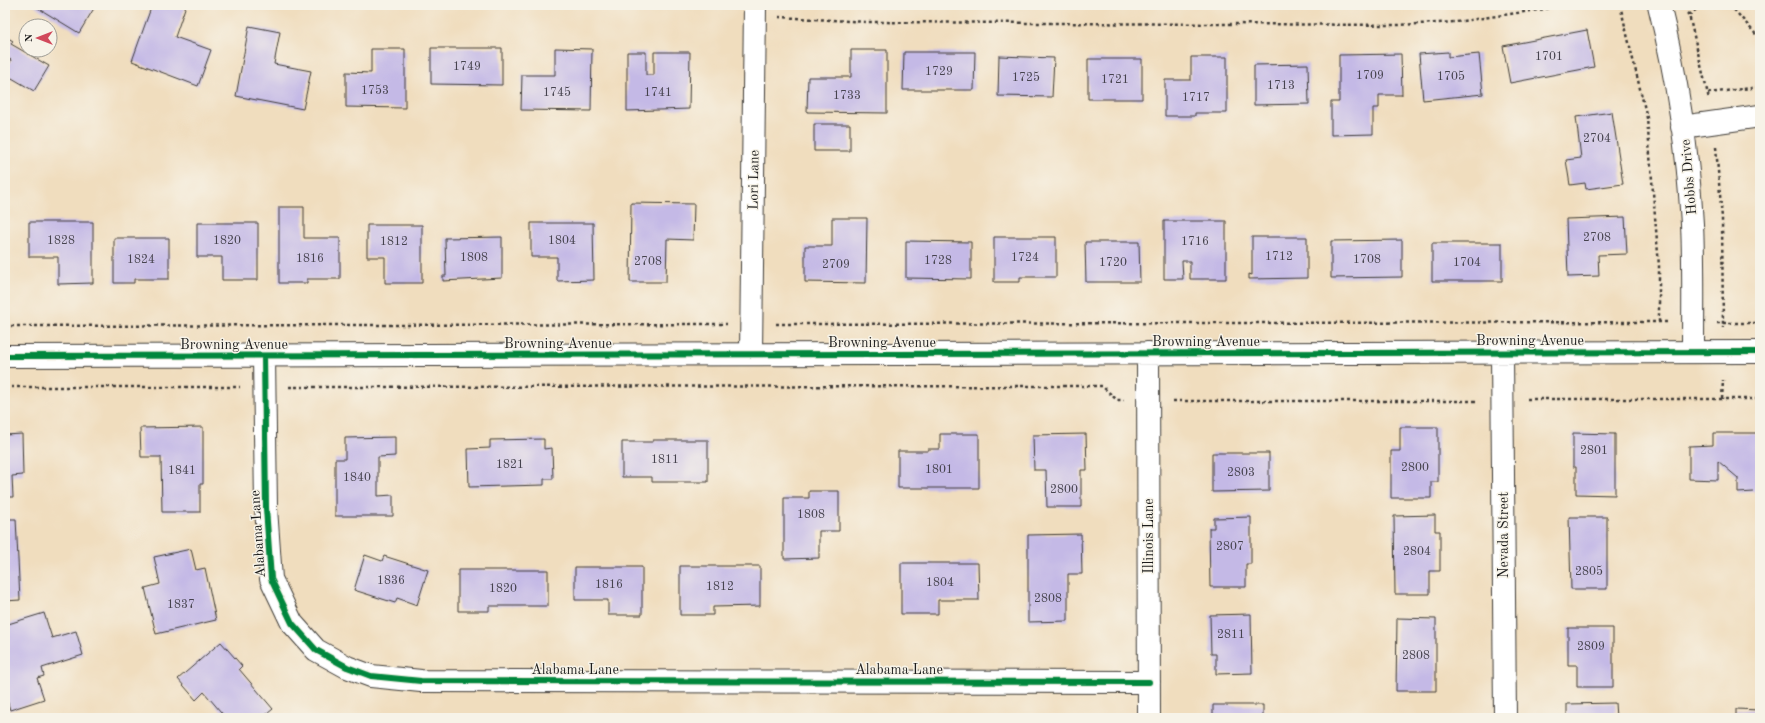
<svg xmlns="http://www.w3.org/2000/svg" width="1765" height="723" viewBox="0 0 1765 723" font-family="'Old Standard TT',serif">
  <rect width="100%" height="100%" fill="#f7f3e8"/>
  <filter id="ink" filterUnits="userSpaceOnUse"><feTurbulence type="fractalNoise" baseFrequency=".025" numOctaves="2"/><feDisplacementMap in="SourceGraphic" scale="8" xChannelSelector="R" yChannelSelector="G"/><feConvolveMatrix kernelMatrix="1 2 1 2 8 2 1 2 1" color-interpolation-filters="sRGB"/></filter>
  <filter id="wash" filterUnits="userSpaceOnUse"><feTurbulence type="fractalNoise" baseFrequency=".012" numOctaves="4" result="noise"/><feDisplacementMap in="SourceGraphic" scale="16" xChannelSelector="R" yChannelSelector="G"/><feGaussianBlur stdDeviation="0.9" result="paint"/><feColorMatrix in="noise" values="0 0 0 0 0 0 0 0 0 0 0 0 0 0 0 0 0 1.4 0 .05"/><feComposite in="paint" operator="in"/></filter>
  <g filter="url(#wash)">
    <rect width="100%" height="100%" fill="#f0ddbe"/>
    <g id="blocks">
      <!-- building -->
      <path fill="#c4b9e6" d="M33,5H96L79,33Z
        M152,5H186L175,37L211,50L198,86L132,61Z
        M1753,5H1760V14Z
        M249,26L280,32L274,64L311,71L303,109L236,96Z
        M1587,30L1594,67L1510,83L1503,46Z
        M5,36L13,41L11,44L49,66L34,91L5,74L11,60L5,56Z
        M431,48H502V85L431,84Z
        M555,48L592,49L591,111L521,110L522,75H555Z
        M371,49H405V108L346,107V72L371,73Z
        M851,50H887V113L807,112L808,77H851Z
        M627,52H646V75H654V52H690L689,109L627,111Z
        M904,52H975L974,90H903Z
        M1448,52V57L1479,54L1483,94L1423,100L1419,54Z
        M1401,54L1402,95H1379V108H1373V134L1331,135V102H1339V55Z
        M999,56L1054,58L1052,97L998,96Z
        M1191,57H1227V113H1195V116H1165V80H1191Z
        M1088,59H1142V99H1088Z
        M1308,64L1309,104L1254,105V65Z
        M1612,112L1623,184L1586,189L1585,183L1570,185L1566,160L1581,158L1576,117Z
        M814,124H850V151H814Z
        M631,203L694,204L693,240L667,239L666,282H630Z
        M279,207H304V238H340V279H307V283H279Z
        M1625,217L1627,254L1598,255L1599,276L1568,277L1566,219Z
        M832,218H867L866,283L805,282V246H832Z
        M1164,221H1226V279H1190V261H1182L1183,279H1164Z
        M29,222H93V283L58,284V257H29Z
        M197,223H258V280H222V257H197Z
        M531,223H593L594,280L557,281V257H531Z
        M367,225H422V283H385V257H367Z
        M502,237V278L443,281V276H446L445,238Z
        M994,237H1056V277H1020V282H994Z
        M1252,237H1307V278L1249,279V274L1252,275Z
        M114,238H169V279H134V283H114Z
        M1402,240V277L1331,278V241Z
        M906,241L971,242V279L906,278Z
        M1085,242H1139L1140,282H1086Z
        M1432,243H1502V281H1432Z
        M203,427V484H200V512H162L161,457H141L140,428Z
        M1400,427H1438V482H1431V498H1391V451H1400Z
        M1573,433L1615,434V495L1576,494V467H1573Z
        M1713,433H1760V498L1754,492L1738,493V478L1718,461V480L1689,479V446L1713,445Z
        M22,434L23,475L12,476L13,497H5V435Z
        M940,434H979V488H898V451H928V449H940Z
        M1086,434L1087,470H1081V507H1047L1046,470H1034L1033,435Z
        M395,437V456L378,457V496L393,495V516H335V459H345V438Z
        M544,439V449L552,448L553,479H544V485L469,487L468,449L490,448V440Z
        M653,440H708V482H652V477H622V442H653Z
        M1212,453H1269V491L1212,492Z
        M809,491H839V531H819V558L784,559V498H809Z
        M1435,515V531H1440V571H1430V594H1395L1394,516Z
        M1251,517V564H1246V587H1210L1209,528H1214V518Z
        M1569,517H1607V589H1571Z
        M5,519H16L20,600L5,601Z
        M1081,534L1082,574H1068V621L1028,622V535Z
        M191,549L196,570L205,568L216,620L156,634L145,588L160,584L154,557Z
        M365,555L382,561L384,556L428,570L417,605L397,598L395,603L354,590Z
        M901,563H978L979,600H938V614H901Z
        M680,566H760V606L713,607V615H680Z
        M575,567H642V615H608V600H575Z
        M458,570H548V606H489V611H458Z
        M44,613L52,638L76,631L83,655L42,668L44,676L37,678L44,699L10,710L5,693V625Z
        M1251,614L1252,673L1216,674V654H1211L1210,615Z
        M1397,618L1436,619V691H1396Z
        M1568,628H1613V687H1577V665H1568Z
        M221,642L242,666L239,669L273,709L262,718H226L204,692L196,700L178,679Z
        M1615,703L1616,718H1567V704Z
        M1213,705H1263V718H1213Z
        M1736,709L1760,710V718H1736Z"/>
    </g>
  </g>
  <g filter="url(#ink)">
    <use href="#blocks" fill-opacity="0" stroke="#3c3934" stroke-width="1"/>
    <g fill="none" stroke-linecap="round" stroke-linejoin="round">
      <!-- minor casing -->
      <g stroke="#3c3934" stroke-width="24">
        <path id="minor" d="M1659,5C1677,77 1688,150 1692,224C1694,266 1693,309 1693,352
          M1682,127L1760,116
          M1502,352L1505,718
          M1148,353L1149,718
          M751,354L755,5
          M5,356L1760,352
          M264,356L266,508L271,579L292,623L316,650L347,667L371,676L421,681L1149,682"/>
      </g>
      <!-- path -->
      <path stroke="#3c3934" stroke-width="2.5" stroke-dasharray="3 3" stroke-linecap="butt" d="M1620,5L1647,118L1659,266V322
        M1730,5L1760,39
        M1687,13L1689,15L1709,99
        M1689,15L1702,5
        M779,17L867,22L1398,25L1456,22L1571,5
        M1708,93L1760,87
        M1716,147L1722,218L1723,328
        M1717,323H1760
        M776,324L1669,322
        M5,326L727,324
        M5,387H240
        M289,387L1102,386L1117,400H1124
        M1527,399H1760
        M1722,399L1723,380
        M1173,401H1478"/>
      <!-- minor -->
      <use href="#minor" stroke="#fff" stroke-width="22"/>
      <!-- cycleway casing -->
      <g stroke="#f7f3e8" stroke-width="8">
        <path id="cycleway" d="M5,356L1760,352
          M264,356L266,508L271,579L292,623L316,650L347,667L371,676L421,681L1149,682"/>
      </g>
      <!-- cycleway -->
      <use href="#cycleway" stroke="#00873e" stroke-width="6"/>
    </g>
  </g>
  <g text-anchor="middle" stroke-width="3" stroke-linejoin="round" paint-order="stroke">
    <!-- number labels -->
    <g font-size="12" fill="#46434e">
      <text x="1549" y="60">1701</text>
      <text x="467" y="70">1749</text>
      <text x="939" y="75">1729</text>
      <text x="1370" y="79">1709</text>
      <text x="1451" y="80">1705</text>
      <text x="1026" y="81">1725</text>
      <text x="1115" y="83">1721</text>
      <text x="1281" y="89">1713</text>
      <text x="375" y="94">1753</text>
      <text x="557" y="96">1745</text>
      <text x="658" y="96">1741</text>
      <text x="847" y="99">1733</text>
      <text x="1196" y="101">1717</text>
      <text x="1597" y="142">2704</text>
      <text x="1597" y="241">2708</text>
      <text x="61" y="244">1828</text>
      <text x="227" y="244">1820</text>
      <text x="562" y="244">1804</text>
      <text x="394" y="245">1812</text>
      <text x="1195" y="245">1716</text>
      <text x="1279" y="260">1712</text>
      <text x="474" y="261">1808</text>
      <text x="1025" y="261">1724</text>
      <text x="310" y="262">1816</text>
      <text x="141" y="263">1824</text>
      <text x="1367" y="263">1708</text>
      <text x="938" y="264">1728</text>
      <text x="648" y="265">2708</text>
      <text x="1113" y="266">1720</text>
      <text x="1467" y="266">1704</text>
      <text x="836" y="268">2709</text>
      <text x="1594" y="454">2801</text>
      <text x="665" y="463">1811</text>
      <text x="510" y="468">1821</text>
      <text x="1415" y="471">2800</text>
      <text x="939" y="473">1801</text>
      <text x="182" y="474">1841</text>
      <text x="1241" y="476">2803</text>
      <text x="357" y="481">1840</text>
      <text x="1064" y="493">2800</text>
      <text x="811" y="518">1808</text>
      <text x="1230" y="550">2807</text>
      <text x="1417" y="555">2804</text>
      <text x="1589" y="575">2805</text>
      <text x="391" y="584">1836</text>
      <text x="940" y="586">1804</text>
      <text x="609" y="588">1816</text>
      <text x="720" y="590">1812</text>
      <text x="503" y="592">1820</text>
      <text x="1048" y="602">2808</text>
      <text x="181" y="608">1837</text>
      <text x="1231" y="638">2811</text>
      <text x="1591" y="650">2809</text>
      <text x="1416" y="659">2808</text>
    </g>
    <!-- street labels -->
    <g font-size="14" fill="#1c1c1c" stroke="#f7f3e8">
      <text transform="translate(1688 177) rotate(-95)" y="5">Hobbs Drive</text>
      <text transform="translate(753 180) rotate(-89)" y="5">Lori Lane</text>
      <text x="1530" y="345">Browning Avenue</text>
      <text x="1206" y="346">Browning Avenue</text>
      <text x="882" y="347">Browning Avenue</text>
      <text x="558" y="348">Browning Avenue</text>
      <text x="234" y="349">Browning Avenue</text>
      <text transform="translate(257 534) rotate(-94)" y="5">Alabama Lane</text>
      <text transform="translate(1503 535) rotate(-90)" y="5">Nevada Street</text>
      <text transform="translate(1148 536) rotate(-90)" y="5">Illinois Lane</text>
      <text x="575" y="674">Alabama Lane</text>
      <text x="899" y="674">Alabama Lane</text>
    </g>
  </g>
  <!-- margin -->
  <rect width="1765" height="723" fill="none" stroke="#f7f3e8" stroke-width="20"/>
  <!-- north arrow -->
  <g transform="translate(38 38) rotate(270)"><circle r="19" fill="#f7f3e8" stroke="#9f9d96"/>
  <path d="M0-3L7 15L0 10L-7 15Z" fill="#d1495b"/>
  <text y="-6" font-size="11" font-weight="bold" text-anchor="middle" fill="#1c1c1c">N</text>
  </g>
</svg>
